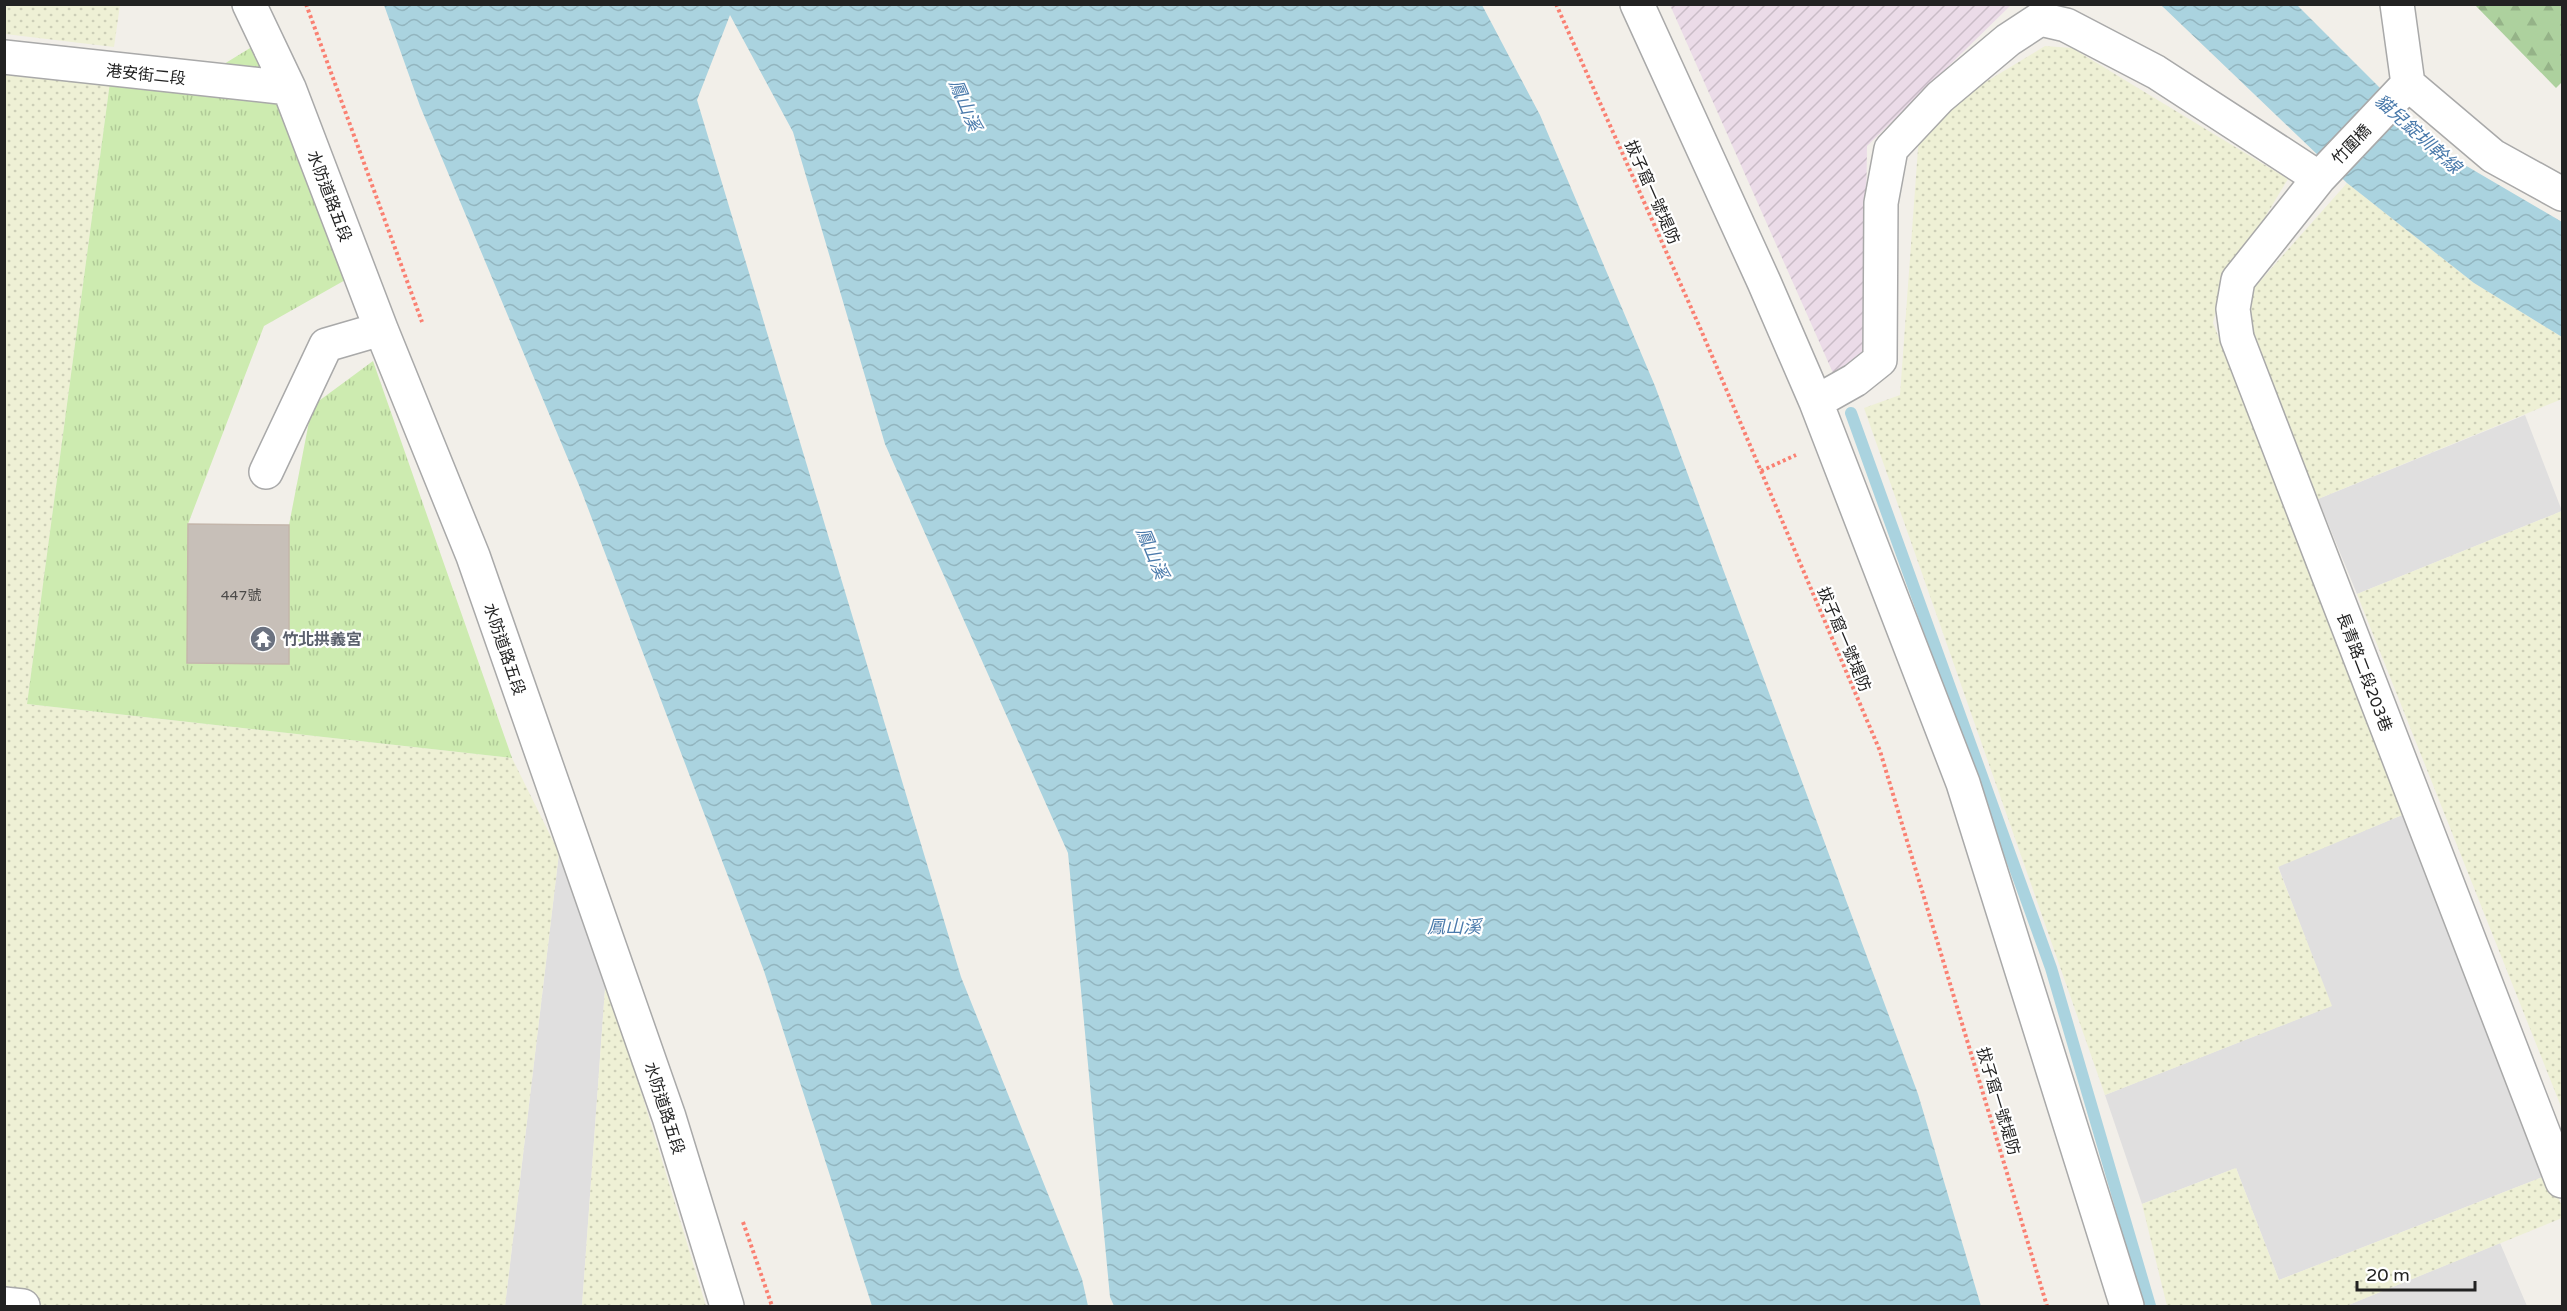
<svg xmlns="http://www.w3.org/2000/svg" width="2567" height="1311" viewBox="0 0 2567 1311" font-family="'Varela Round','Noto Sans TC',sans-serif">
  <defs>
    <pattern id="industrial-furrows" width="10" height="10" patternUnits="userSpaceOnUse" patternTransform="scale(1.5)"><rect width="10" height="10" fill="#ebdbe8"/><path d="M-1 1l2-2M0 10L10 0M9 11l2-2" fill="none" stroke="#c9bcc7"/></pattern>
    <pattern id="farmland-dots" width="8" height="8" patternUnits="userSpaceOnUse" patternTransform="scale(1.5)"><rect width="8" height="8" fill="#eef0d5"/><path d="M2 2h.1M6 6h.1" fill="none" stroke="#ccceb7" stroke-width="1.8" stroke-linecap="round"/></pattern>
    <pattern id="grass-tufts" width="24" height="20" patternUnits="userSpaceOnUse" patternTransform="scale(1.5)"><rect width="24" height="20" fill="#cdebb0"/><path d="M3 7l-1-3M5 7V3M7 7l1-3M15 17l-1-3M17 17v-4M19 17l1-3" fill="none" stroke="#b0c997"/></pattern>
    <pattern id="forest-firs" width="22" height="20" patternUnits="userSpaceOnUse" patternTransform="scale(1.5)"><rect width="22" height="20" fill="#add19e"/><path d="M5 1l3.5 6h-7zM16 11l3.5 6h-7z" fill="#95b388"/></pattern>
    <pattern id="water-waves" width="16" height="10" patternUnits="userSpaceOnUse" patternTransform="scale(1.5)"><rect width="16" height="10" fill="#aad3df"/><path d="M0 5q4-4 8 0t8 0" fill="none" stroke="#92b5bf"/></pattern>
  </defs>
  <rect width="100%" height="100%" fill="#f2efe9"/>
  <!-- residential -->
  <path fill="#e0dfdf" d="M2525,415L2562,511L2357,594L2318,499Z
    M2407,813L2548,1175L2279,1280L2236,1168L2142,1204L2105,1095L2331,1006L2278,866Z
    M559,853L606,975L582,1306H505Z
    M2500,1243L2527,1306H2346Z"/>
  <!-- industrial -->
  <path fill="url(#industrial-furrows)" d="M1670,5H2011L1867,146L1864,355L1833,373Z"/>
  <!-- farmland -->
  <path fill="url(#farmland-dots)" d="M5,4L120,5L114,47L5,34Z
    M2045,46L2072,48L2288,179L2221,290L2213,323L2407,813L2278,867L2332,1006L2105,1095L1864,408L1900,395L1919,135L1946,106Z
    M4,74L110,82L27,704L512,758L559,853L505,1306H5Z
    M2347,183L2474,283L2562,337V399L2318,499L2248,330L2254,288Z
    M2562,511V1109L2357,594Z
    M606,975L706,1306H582Z
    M2236,1168L2279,1280L2548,1175L2562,1206V1218L2346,1306H2167L2142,1204Z"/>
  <!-- grass -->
  <path fill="url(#grass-tufts)" d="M255,45L347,279L264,326L188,524L187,663L288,664L289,525L312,406L373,361L512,758L27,704L110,82L193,83Z"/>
  <!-- forest -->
  <path fill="url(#forest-firs)" d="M2475,5H2562V82L2556,88Z"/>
  <!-- water -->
  <path fill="url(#water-waves)" d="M384,5H1482L1540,115L1655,386L1918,1094L1981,1306H1114L1110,1297L1068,853L885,444L793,132L730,15L697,100L961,977L1082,1279L1088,1306H872L764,971L581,490L420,106Z
    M2161,5H2297L2446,154L2562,222V337L2474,283L2347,183Z"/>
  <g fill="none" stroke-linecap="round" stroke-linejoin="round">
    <!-- stream -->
    <path stroke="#aad3df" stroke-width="12" d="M1851,413L2051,968L2150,1306"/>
  </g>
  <!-- building -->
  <path fill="#c7bfb8" stroke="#c4b6ab" stroke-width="1.5" d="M188,524L289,525V664L187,663Z"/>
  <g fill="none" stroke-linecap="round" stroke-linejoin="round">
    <!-- minor casing -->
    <g stroke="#a9a9a9" stroke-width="36">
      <path id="minor" d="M249,4L289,88L381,329L473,556L669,1117L727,1306
        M1637,4L1764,282L1816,402L1963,783L2127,1306
        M2397,4L2408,84L2493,156L2562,194
        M4,57L289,88
        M2408,84L2319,178L2238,280L2233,309L2237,338L2562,1181
        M1816,402L1855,380L1880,360L1881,203L1891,149L1940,97L2008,40L2040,19L2066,25L2156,72L2319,178
        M266,472L326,345L381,329
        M4,1304L23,1306"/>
    </g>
    <!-- path -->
    <path stroke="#fa8072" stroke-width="4" stroke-dasharray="3 3" stroke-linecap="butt" d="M306,4L422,322
      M1556,4L1701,330L1880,751L2047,1306
      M1761,471L1796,455
      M743,1222L772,1306"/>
    <!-- minor -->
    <use href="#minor" stroke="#fff" stroke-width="33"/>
  </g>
  <!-- icons -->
  <defs>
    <g id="temple-disc" transform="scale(1.35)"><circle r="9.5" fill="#6b7280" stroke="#fff"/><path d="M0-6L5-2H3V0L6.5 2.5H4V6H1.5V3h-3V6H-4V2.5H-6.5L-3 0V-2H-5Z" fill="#fff"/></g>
  </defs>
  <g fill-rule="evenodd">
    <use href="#temple-disc" x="263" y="639"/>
  </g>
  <g text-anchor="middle" stroke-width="4.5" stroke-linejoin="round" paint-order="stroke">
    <!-- number labels -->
    <g font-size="14" fill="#4b4948">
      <text x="241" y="600">447號</text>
    </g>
    <!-- street labels -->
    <g font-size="16" fill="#222" stroke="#fff">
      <text transform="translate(146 74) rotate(6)" y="6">港安街二段</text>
      <text transform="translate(2351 144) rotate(-46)" y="6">竹圍橋</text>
      <text transform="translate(1653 192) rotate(66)" y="6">拔子窟一號堤防</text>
      <text transform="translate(330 196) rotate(69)" y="6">水防道路五段</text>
      <text transform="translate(1845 639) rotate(67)" y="6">拔子窟一號堤防</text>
      <text transform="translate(505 649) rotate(71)" y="6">水防道路五段</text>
      <text transform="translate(2365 672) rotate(69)" y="6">長青路二段203巷</text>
      <text transform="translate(1999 1101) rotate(73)" y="6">拔子窟一號堤防</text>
      <text transform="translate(665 1108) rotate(72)" y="6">水防道路五段</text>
    </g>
    <!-- worship labels -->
    <g font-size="16" font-weight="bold" fill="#5b616d" stroke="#fff" text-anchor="start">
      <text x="282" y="645">竹北拱義宮</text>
    </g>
    <!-- water labels -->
    <g font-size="18" font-style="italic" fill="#4a7aab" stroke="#fff">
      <text transform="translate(965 105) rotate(67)" y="6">鳳山溪</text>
      <text transform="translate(2418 134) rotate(42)" y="6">貓兒錠圳幹線</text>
      <text transform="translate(1152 553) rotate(67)" y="6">鳳山溪</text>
      <text x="1454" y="933">鳳山溪</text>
    </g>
  </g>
  <!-- border -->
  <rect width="2567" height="1311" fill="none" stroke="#222222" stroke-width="12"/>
  <!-- scale -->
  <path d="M2357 1281v9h118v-9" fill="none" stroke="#222222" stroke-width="3"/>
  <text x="2366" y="1281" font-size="18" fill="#222222" stroke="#ffffff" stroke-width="4.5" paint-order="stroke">20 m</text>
</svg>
